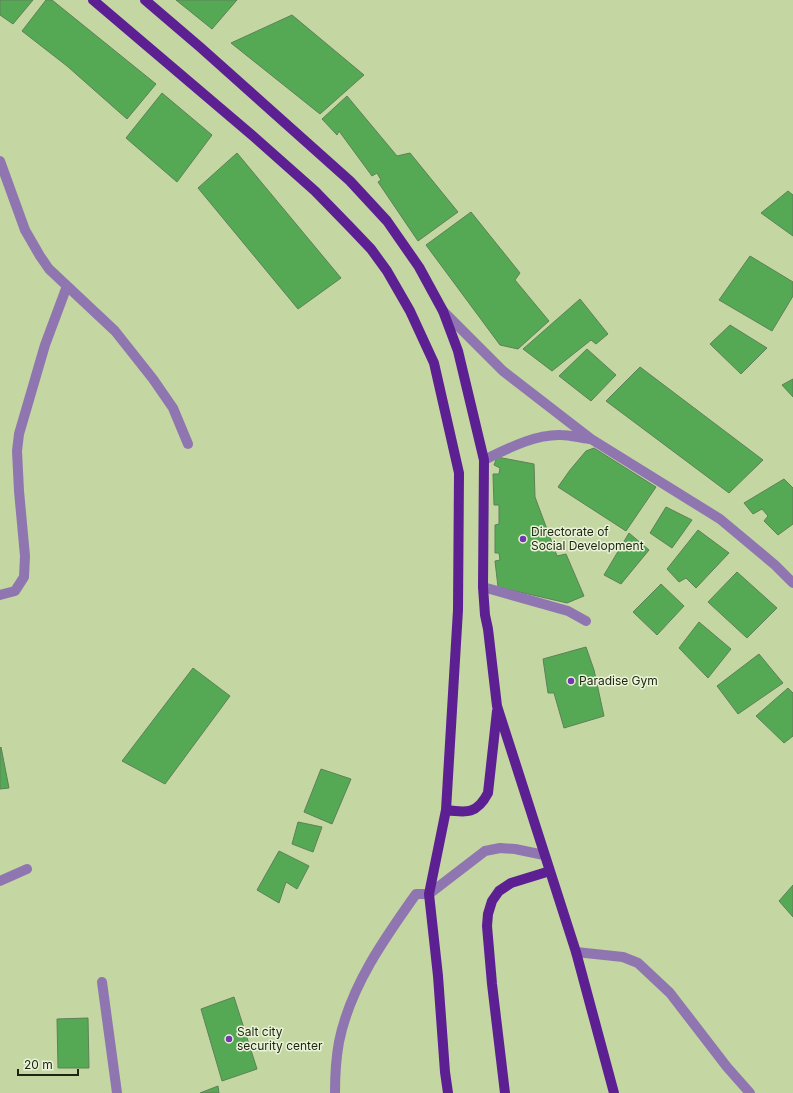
<svg xmlns="http://www.w3.org/2000/svg" width="793" height="1093" viewBox="0 0 793 1093" font-family="Inter,sans-serif">
  <rect width="100%" height="100%" fill="#c4d6a1"/>
  <!-- building -->
  <path fill="#56a954" stroke="#5c8159" d="M0,0H33L13,24L0,15Z
    M46,0H52L156,84L127,119L67,66L22,31Z
    M176,0H237L212,29Z
    M292,15L364,75L320,114L231,43Z
    M162,93L212,135L177,182L126,138Z
    M347,96L397,156L410,153L458,212L418,241L378,182L381,180L377,173L372,176L339,131L337,135L322,119Z
    M237,153L341,278L298,309L198,188Z
    M788,191L793,195V236L761,213Z
    M471,212L520,273L515,280L549,321L518,349L500,345L426,245Z
    M750,256L793,282V296L772,331L719,300Z
    M580,299L608,334L596,344L591,340L552,371L523,349Z
    M730,325L767,348L741,374L710,344Z
    M587,349L616,375L591,401L559,376Z
    M640,367L763,460L729,493L606,401Z
    M793,379V397L782,385Z
    M594,448L656,487L626,531L558,487L570,470L586,451Z
    M497,457L534,464L535,497L557,556L566,554L584,596L567,603L498,587L495,561L500,560L499,553H495V525L499,524V505H494L493,474H499L500,468L494,465Z
    M784,479L793,488V524L778,535L764,521L768,516L762,509L753,514L744,503Z
    M666,507L692,520L672,548L650,533Z
    M698,530L729,553L696,588L686,578L679,582L667,569Z
    M629,533L649,550L621,584L604,575Z
    M737,572L777,608L747,638L708,602Z
    M661,584L684,606L657,635L633,612Z
    M699,622L731,649L708,678L679,648Z
    M586,647L594,670L604,716L564,728L554,693H548L543,659Z
    M759,654L783,683L738,714L717,686Z
    M193,668L230,696L165,784L122,761Z
    M788,688L793,693V736L784,743L756,716Z
    M1,747L9,788L0,789V748Z
    M321,769L351,779L332,824L304,812Z
    M298,822L322,827L313,852L292,844Z
    M279,851L309,866L297,889L286,882L279,903L257,890Z
    M793,885V917L779,901Z
    M234,997L257,1069L222,1081L201,1009Z
    M88,1018L89,1068H58L57,1019Z
    M218,1086L219,1093H200Z"/>
  <g fill="none" stroke-linecap="round" stroke-linejoin="round">
    <!-- minor -->
    <path stroke="#8f76b1" stroke-width="10" d="M0,161L25,230L40,256L49,269L115,331L153,379L173,408L188,444
      M443,311L503,371L591,439L720,519L775,565L793,583
      M484,460C507,449 535,434 561,435C570,435 580,438 589,439
      M483,587L568,611L586,621
      M0,595L15,591L24,577L25,556L19,491L17,451L19,434L45,345L67,286
      M0,881L27,869
      M576,952L623,957L638,963L670,993L727,1067L750,1093
      M102,982L117,1093
      M335,1093C335,1076 336,1058 339,1042C350,987 384,939 416,894H429L485,851L500,848L515,849L544,855"/>
    <!-- major -->
    <path stroke="#5c2092" stroke-width="10" d="M93,0L253,136L315,191L351,228L371,249L387,271L410,311L434,363L459,473L458,610L446,810L429,894L438,976L445,1072L448,1093
      M145,0L200,47L350,181L387,221L419,267L443,311L458,351L484,460L483,587L485,615L488,629L497,706L576,952L614,1093
      M446,810C467,813 477,814 488,793L497,711
      M505,1093L492,984L487,926L488,914L492,901L499,891L511,883L550,871"/>
  </g>
  <!-- markers -->
  <g fill="#7438ae" stroke="#e9f3d8" stroke-width="1.5">
    <circle cx="523" cy="539" r="4"/>
    <circle cx="571" cy="681" r="4"/>
    <circle cx="229" cy="1039" r="4"/>
  </g>
  <g text-anchor="middle" stroke-width="3" stroke-linejoin="round" paint-order="stroke">
    <!-- poi labels -->
    <g font-size="12" fill="#1d240f" stroke="#e9f3d8" text-anchor="start">
      <text x="531" y="536">Directorate of<tspan x="531" dy="14">Social Development</tspan></text>
      <text x="579" y="685">Paradise Gym</text>
      <text x="237" y="1036">Salt city<tspan x="237" dy="14">security center</tspan></text>
    </g>
  </g>
  <!-- scale -->
  <path d="M18 1069v6h60v-6" fill="none" stroke="#1d240f" stroke-width="2"/>
  <text x="24" y="1069" font-size="12" fill="#1d240f" stroke="#e9f3d8" stroke-width="3" paint-order="stroke">20 m</text>
</svg>
